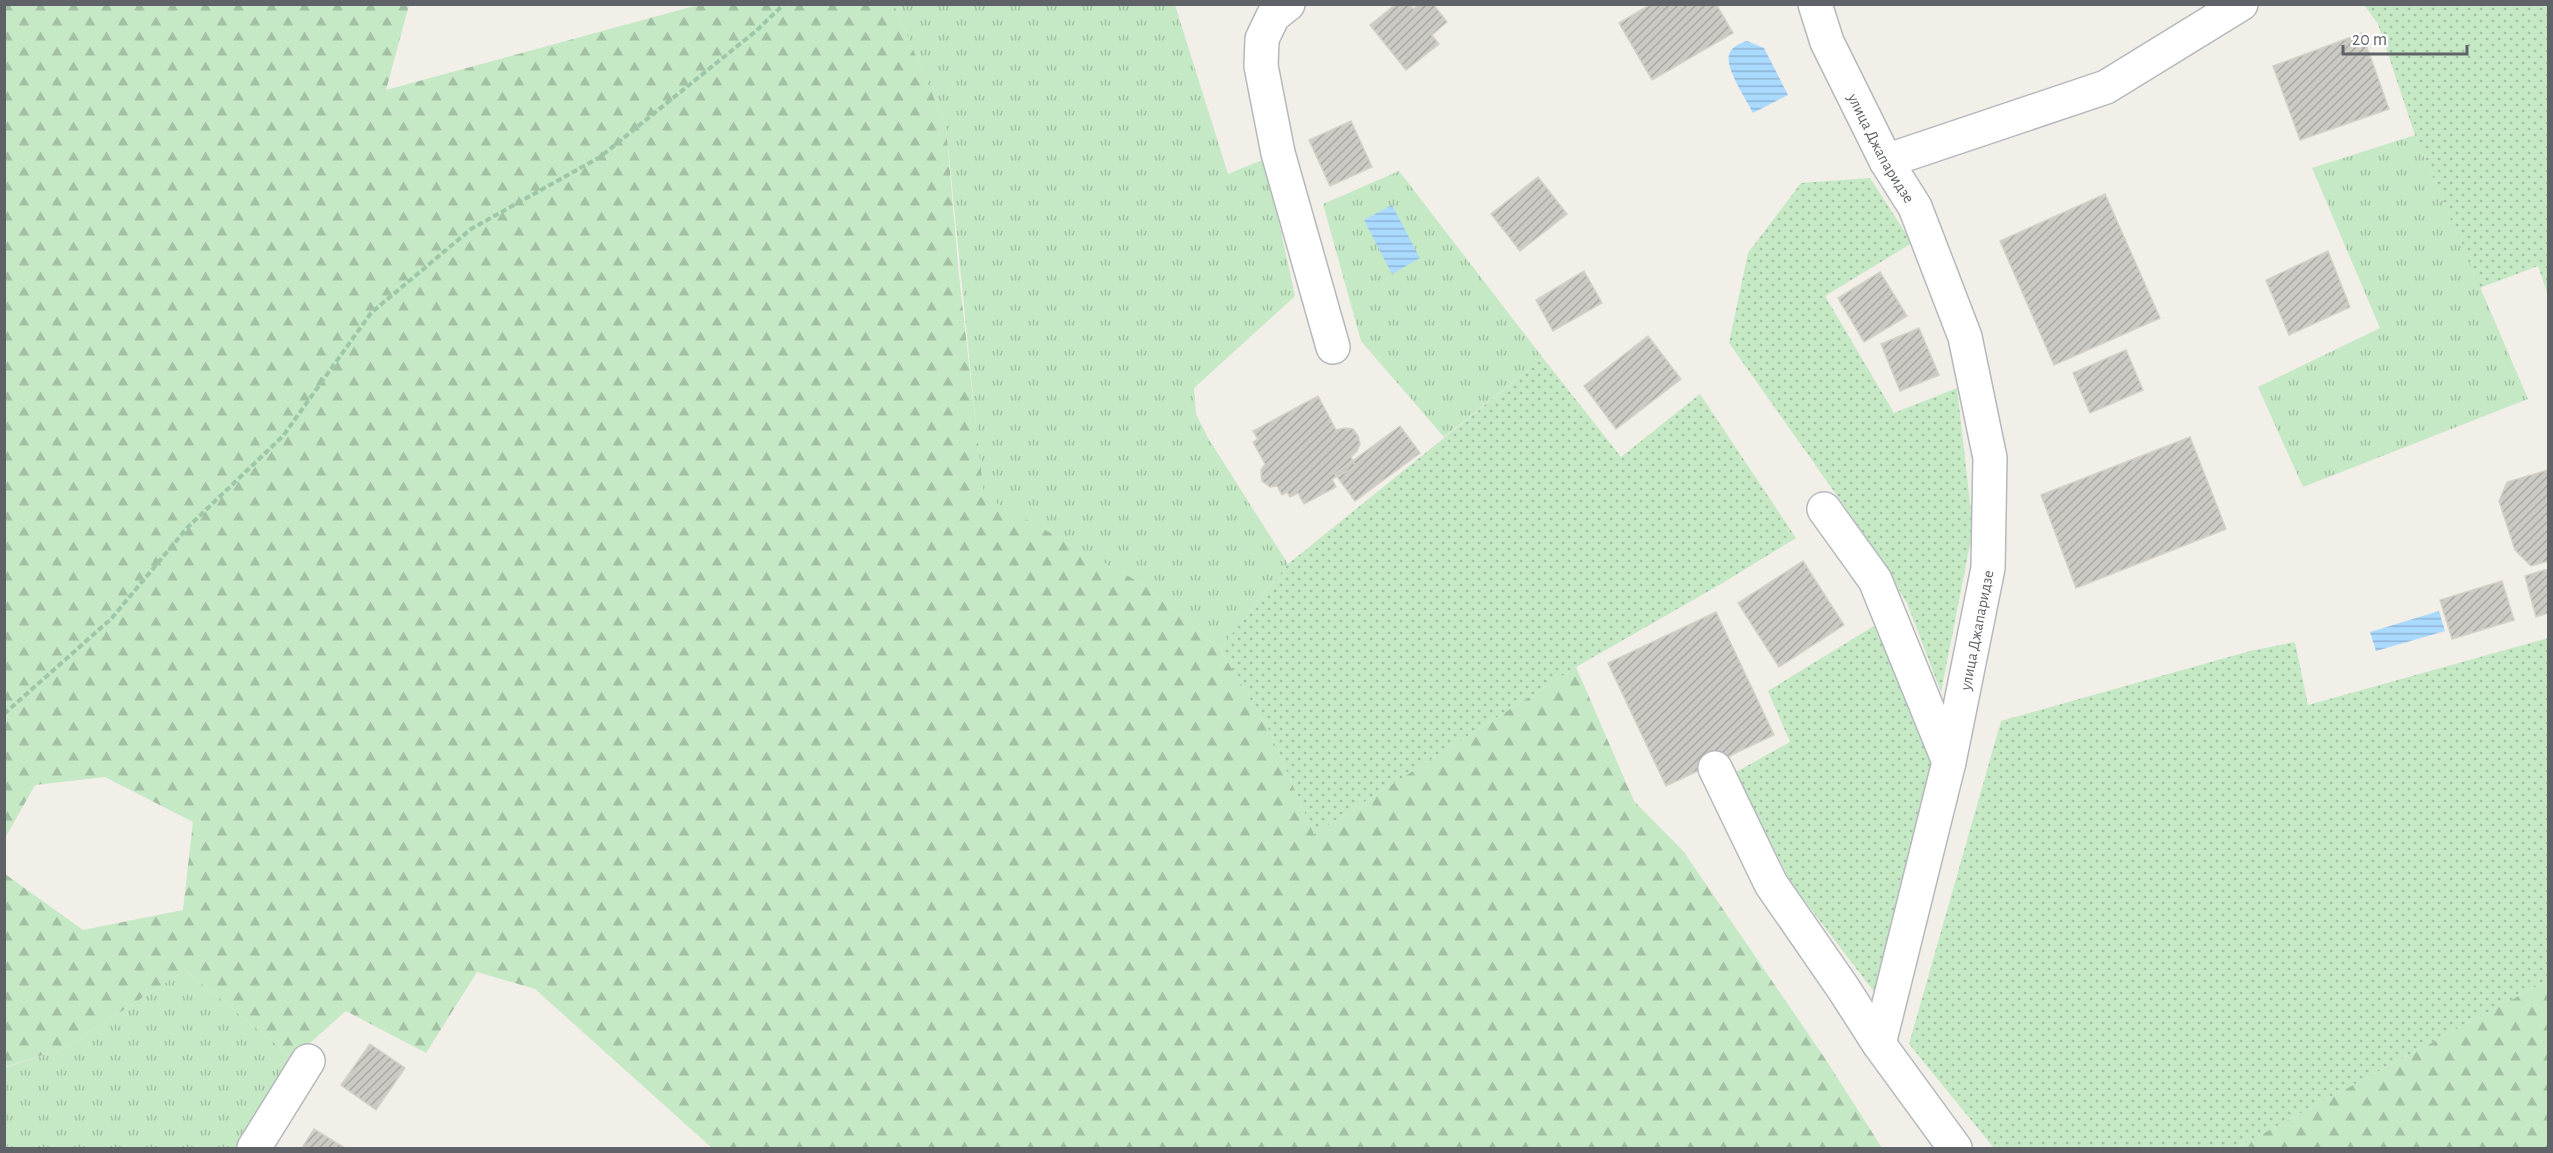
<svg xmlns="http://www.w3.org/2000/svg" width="2553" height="1153" viewBox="0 0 2553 1153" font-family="'Alegreya Sans',sans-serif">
  <defs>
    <pattern id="grass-tufts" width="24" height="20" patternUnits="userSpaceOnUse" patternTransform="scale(1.5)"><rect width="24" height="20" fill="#c5e8c5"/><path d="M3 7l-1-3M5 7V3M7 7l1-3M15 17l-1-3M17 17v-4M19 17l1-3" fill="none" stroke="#a3c0a4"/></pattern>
    <pattern id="forest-firs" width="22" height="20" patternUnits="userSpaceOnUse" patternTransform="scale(1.5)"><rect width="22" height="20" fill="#c5e8c5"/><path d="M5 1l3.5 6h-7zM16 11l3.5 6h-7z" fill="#a3c0a4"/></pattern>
    <pattern id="park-dots" width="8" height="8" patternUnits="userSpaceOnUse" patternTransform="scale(1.5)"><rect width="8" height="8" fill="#c5e8c5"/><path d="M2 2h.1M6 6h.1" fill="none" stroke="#a3c0a4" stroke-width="1.8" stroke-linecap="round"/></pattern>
    <pattern id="water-rules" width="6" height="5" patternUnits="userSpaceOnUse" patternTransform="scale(1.5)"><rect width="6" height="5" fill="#aadaff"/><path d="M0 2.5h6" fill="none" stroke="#8eb4d2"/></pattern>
    <pattern id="building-hatch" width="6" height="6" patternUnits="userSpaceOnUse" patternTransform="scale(1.5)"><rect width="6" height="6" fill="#cccac5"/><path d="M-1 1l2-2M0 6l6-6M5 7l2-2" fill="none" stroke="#a9a8a4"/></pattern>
  </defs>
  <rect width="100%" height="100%" fill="#f1efe8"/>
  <!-- grass -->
  <path fill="url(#grass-tufts)" d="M894,5H1175L1228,174L1265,159L1295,296L1194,388L1196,414L1208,438L1288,564L1220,649L1146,586L983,496L946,126Z
    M2415,135L2528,399L2303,487L2258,387L2380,328L2312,168Z
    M1399,171L1543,358L1444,437L1361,341L1323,204Z
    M185,970L293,1058L235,1148H5L4,1068L65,1048Z"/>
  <!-- forest -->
  <path fill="url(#forest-firs)" d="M5,5H409L386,90L698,5H894L946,126L959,276L984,496L1146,586L1220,649L1268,728L1314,834L1576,667L1634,801L1684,852L1828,1063L1882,1148H712L535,989L477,972L426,1053L346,1011L293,1058L185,970L65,1048L5,1067V874L83,930L183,910L193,822L105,777L35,785L5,838Z
    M2548,980V1148H2236Z"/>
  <!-- park -->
  <path fill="url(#park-dots)" d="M2364,5H2548V295L2538,266L2480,288L2415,135L2378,24Z
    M1870,178L1912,243L1825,296L1894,413L1957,388L1973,529L1941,692L1907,603L1850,514L1729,343L1748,253L1801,183Z
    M1543,358L1621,457L1700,394L1796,538L1721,584L1576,667L1314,834L1268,728L1220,649L1288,564Z
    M1874,626L1935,764L1878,997L1791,883L1736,772L1790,742L1768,691Z
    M2548,638V980L2236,1148H1994L1909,1044L2001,721L2250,651L2295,642L2308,705Z"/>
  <!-- water -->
  <path fill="url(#water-rules)" d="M1747,41L1764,48L1788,95L1753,113C1747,101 1725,68 1729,55C1731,47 1740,43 1747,41Z
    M1392,205L1420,258L1392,274L1364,220Z
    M2439,611L2445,631L2376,651L2370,632Z"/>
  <!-- building -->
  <path fill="url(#building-hatch)" stroke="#d6d1c6" stroke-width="1.5" d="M1396,4H1409L1413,9L1420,4H1433L1447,22L1432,35L1439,44L1406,70L1370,25Z
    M1651,4H1716L1733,33L1652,80L1619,23Z
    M2362,33L2389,109L2300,140L2273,66Z
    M1351,121L1372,167L1330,186L1309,140Z
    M1538,177L1567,214L1520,251L1491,214Z
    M2105,194L2160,318L2054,365L2000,241Z
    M2328,251L2350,307L2289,335L2266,280Z
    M1584,271L1602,303L1553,331L1536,300Z
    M1880,272L1907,316L1864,342L1838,298Z
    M1919,328L1939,375L1900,391L1881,344Z
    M1648,336L1681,379L1616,429L1584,386Z
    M2126,350L2143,390L2090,413L2073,373Z
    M1318,396L1336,430L1345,428L1353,429L1358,436L1360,444L1357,451L1351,457L1356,467L1332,479L1336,487L1304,504L1298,493L1290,497L1287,492L1282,495L1277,486L1270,487L1262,481L1261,470L1265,464L1253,442L1258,439L1253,431Z
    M1400,426L1420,453L1355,501L1335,474Z
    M2190,437L2226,529L2076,588L2041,495Z
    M2548,470V561L2531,566L2515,550L2499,501L2507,482Z
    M1803,561L1844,625L1779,667L1738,603Z
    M2548,569V613L2536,617L2525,576Z
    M2502,581L2514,620L2452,639L2440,600Z
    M1716,612L1774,735L1666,786L1608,663Z
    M370,1044L405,1068L376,1110L341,1085Z
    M314,1129L345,1148H302Z"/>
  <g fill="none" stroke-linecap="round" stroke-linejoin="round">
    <!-- minor casing -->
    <g stroke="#b5b8bc" stroke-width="36">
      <g id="minor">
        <path d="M1288,4L1273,16L1262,39L1261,66L1278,153L1333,347"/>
        <path id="s1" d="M1815,4L1827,42L1886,161L1915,207L1965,337L1990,458L1988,568L1949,762L1879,1044L1955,1148"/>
        <path d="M1886,161L2106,87L2241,4"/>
        <path d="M1824,509L1875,580L1949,762"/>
        <path d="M1715,768L1771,884L1843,988L1879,1044"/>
        <path d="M254,1148L308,1061"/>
      </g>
    </g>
    <!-- path -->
    <path stroke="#9cc7a9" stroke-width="4" stroke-dasharray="6 3" stroke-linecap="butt" d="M4,714L111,619L187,528L283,436L371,313L471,229L600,157L756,31L784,4"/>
    <!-- minor -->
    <use href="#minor" stroke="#fff" stroke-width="33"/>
  </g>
  <g text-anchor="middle" stroke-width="5" stroke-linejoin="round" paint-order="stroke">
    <!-- street labels -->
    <g font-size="16" fill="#5f6368" stroke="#fff">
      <text dy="6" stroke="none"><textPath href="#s1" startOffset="159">улица Джапаридзе</textPath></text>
      <text transform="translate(1976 630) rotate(-79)" y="6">улица Джапаридзе</text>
    </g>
  </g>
  <!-- border -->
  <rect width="2553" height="1153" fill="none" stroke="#5f6368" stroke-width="12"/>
  <!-- scale -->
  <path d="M2343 45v9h124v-9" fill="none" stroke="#5f6368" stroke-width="3"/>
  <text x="2352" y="45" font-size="18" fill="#5f6368" stroke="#ffffff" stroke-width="4.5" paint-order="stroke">20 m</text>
</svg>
